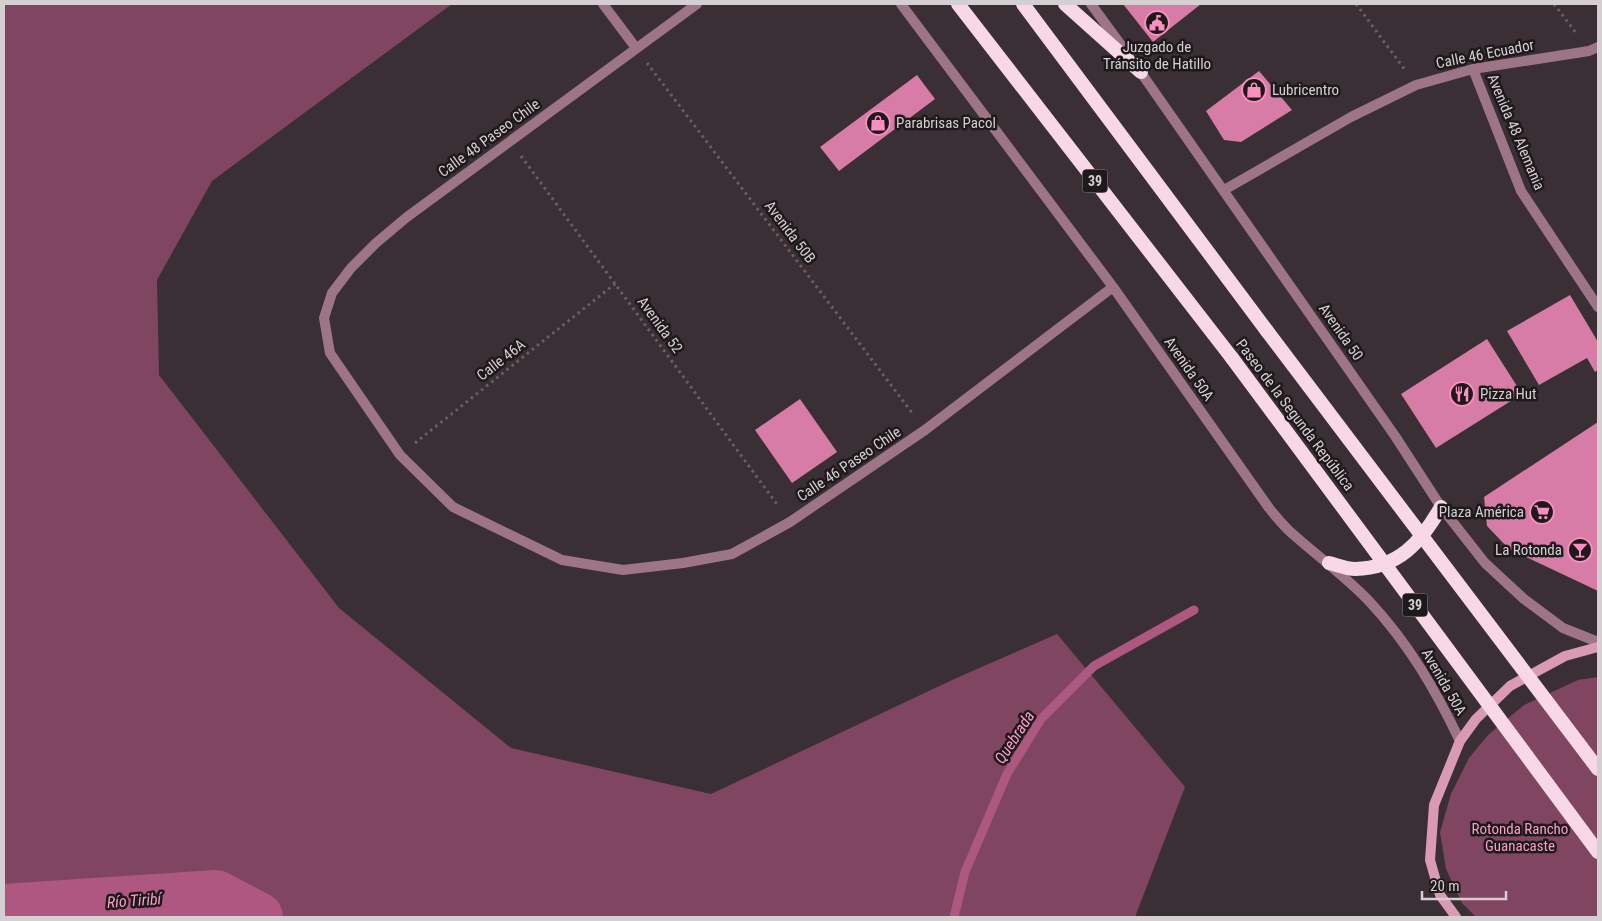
<svg xmlns="http://www.w3.org/2000/svg" width="1602" height="921" viewBox="0 0 1602 921" font-family="'Roboto Condensed',sans-serif">
  <rect width="100%" height="100%" fill="#3a2f34"/>
  <!-- green -->
  <path fill="#804561" d="M4,4H452L212,181L157,280L159,375L339,608L511,748L711,794L952,680L1057,634L1185,787L1135,917H4Z
    M1598,677V917H1476L1462,903L1446,869L1440,832L1451,794L1469,758L1488,735L1524,705L1578,680Z"/>
  <g fill="none" stroke-linecap="round" stroke-linejoin="round">
    <!-- stream -->
    <path stroke="#ae5780" stroke-width="9" d="M954,917L965,872L1007,774L1041,719L1094,666L1194,610"/>
    <!-- river -->
    <path stroke="#ae5780" stroke-width="50" d="M4,909L216,895L258,917"/>
  </g>
  <!-- building -->
  <path fill="#d77ca6" d="M1123,4H1201L1153,42Z
    M1259,71L1292,110L1241,142L1224,140L1206,111Z
    M917,75L935,99L839,171L820,147Z
    M1570,295L1598,342V370L1595,372L1587,358L1539,385L1507,331Z
    M1487,339L1522,394L1436,448L1401,394Z
    M800,399L837,452L792,483L755,430Z
    M1598,422V591L1509,549L1487,526L1484,497Z"/>
  <g fill="none" stroke-linecap="round" stroke-linejoin="round">
    <!-- path -->
    <path stroke="#695f64" stroke-width="3" stroke-dasharray="2.5 4" stroke-linecap="butt" d="M1356,4L1405,70
      M1554,4L1576,33
      M647,63L913,414
      M521,156L779,507
      M415,443L616,283"/>
    <!-- minor -->
    <path stroke="#9e7586" stroke-width="10" d="M603,4L636,48
      M697,4L407,217L376,243L351,268L332,293L324,318L330,353L400,455L453,507L562,560L623,570L683,563L732,554L790,522L925,430L1113,287
      M901,4L1113,287L1269,508C1277,518 1285,528 1295,536C1320,558 1346,577 1369,601C1409,644 1435,689 1460,741
      M1091,4L1129,56
      M1137,67L1395,436L1441,507L1485,563L1524,599L1563,628L1598,642
      M1473,69L1521,191L1598,307
      M1224,190L1351,117L1416,85L1473,69L1589,51L1598,47"/>
    <!-- secondary -->
    <path stroke="#da9ab6" stroke-width="10" d="M1456,917L1440,895L1430,860L1434,805L1460,741L1476,719L1510,686L1565,656L1598,647"/>
    <!-- trunk -->
    <path stroke="#f8d8e6" stroke-width="14" d="M958,4L1232,358
      M1023,4L1267,331
      M1065,4L1141,72
      M1329,563C1337,565 1347,569 1355,569C1399,568 1421,542 1441,507"/>
    <!-- trunk-bridge -->
    <path stroke="#f8d8e6" stroke-width="14" d="M1267,331L1598,769
      M1232,358L1598,852"/>
  </g>
  <!-- icons -->
  <defs>
    <g id="civic-ring" transform="scale(1.25)"><circle r="9.5" fill="#1e191b" stroke="#fc8fc1" stroke-width="1.5"/><path d="M-.6-6.5H3V-4.5H.6V-3L4-1V1h2V6H-6V1h2V-1L-.6-3ZM-1.2 2.5V6h2.4V2.5Z" fill="#fc8fc1"/></g>
    <g id="shop-ring" transform="scale(1.25)"><circle r="9.5" fill="#1e191b" stroke="#fc8fc1" stroke-width="1.5"/><path d="M-5-2.5h2.3a2.7 3.5 0 0 1 5.4 0H5L5.5 6h-11ZM-1.5-2.5h3a1.5 2.3 0 0 0-3 0Z" fill="#fc8fc1"/></g>
    <g id="restaurant-ring" transform="scale(1.25)"><circle r="9.5" fill="#1e191b" stroke="#fc8fc1" stroke-width="1.5"/><path d="M-5-6h1v4h1v-4h1v4h1v-4h1v5L-1.5 .5V6h-2V.5L-5-1ZM5-6V6H3V1.5H1.5Q1.5-4 5-6Z" fill="#fc8fc1"/></g>
    <g id="supermarket-ring" transform="scale(1.25)"><circle r="9.5" fill="#1e191b" stroke="#fc8fc1" stroke-width="1.5"/><path d="M-6-5.5h2.5l.6 2H6L4.5 2H-2.5L-4.4-4H-6ZM-1.5 3.2a1.3 1.3 0 1 0 .1 0ZM3 3.2a1.3 1.3 0 1 0 .1 0Z" fill="#fc8fc1"/></g>
    <g id="bar-ring" transform="scale(1.25)"><circle r="9.5" fill="#1e191b" stroke="#fc8fc1" stroke-width="1.5"/><path d="M-6-5H6L.8 .8V4.5H3.5V6h-7V4.5H-.8V.8Z" fill="#fc8fc1"/></g>
  </defs>
  <g fill-rule="evenodd">
    <use href="#civic-ring" x="1157" y="23"/>
    <use href="#shop-ring" x="1254" y="90"/>
    <use href="#shop-ring" x="878" y="123"/>
    <use href="#restaurant-ring" x="1462" y="394"/>
    <use href="#supermarket-ring" x="1542" y="512"/>
    <use href="#bar-ring" x="1580" y="550"/>
  </g>
  <g text-anchor="middle" stroke-width="5" stroke-linejoin="round" paint-order="stroke">
    <!-- shield labels -->
    <g fill="#1e191b" stroke="#9f989b" stroke-width="1">
      <rect x="1082.5" y="169.5" width="25" height="23" rx="4"/>
      <rect x="1402.5" y="593.5" width="25" height="23" rx="4"/>
    </g>
    <g font-size="14" font-weight="bold" fill="#d6cfd2">
      <text x="1095" y="186">39</text>
      <text x="1415" y="610">39</text>
    </g>
    <!-- poi labels -->
    <g font-size="15" fill="#d6cfd2" stroke="#1e191b" text-anchor="start">
      <text x="1157" y="52" text-anchor="middle">Juzgado de<tspan x="1157" dy="17">Tránsito de Hatillo</tspan></text>
      <text x="1272" y="95">Lubricentro</text>
      <text x="896" y="128">Parabrisas Pacol</text>
      <text x="1480" y="399">Pizza Hut</text>
      <text x="1524" y="517" text-anchor="end">Plaza América</text>
      <text x="1562" y="555" text-anchor="end">La Rotonda</text>
    </g>
    <!-- street labels -->
    <g font-size="15" fill="#d6cfd2" stroke="#1e191b">
      <text transform="translate(1485 54) rotate(-11)" y="5">Calle 46 Ecuador</text>
      <text transform="translate(1516 132) rotate(67)" y="5">Avenida 48 Alemania</text>
      <text transform="translate(489 138) rotate(-36)" y="5">Calle 48 Paseo Chile</text>
      <text transform="translate(790 232) rotate(53)" y="5">Avenida 50B</text>
      <text transform="translate(660 325) rotate(54)" y="5">Avenida 52</text>
      <text transform="translate(1341 332) rotate(55)" y="5">Avenida 50</text>
      <text transform="translate(501 360) rotate(-38)" y="5">Calle 46A</text>
      <text transform="translate(1189 369) rotate(55)" y="5">Avenida 50A</text>
      <text transform="translate(1295 415) rotate(53)" y="5">Paseo de la Segunda República</text>
      <text transform="translate(849 464) rotate(-34)" y="5">Calle 46 Paseo Chile</text>
      <text transform="translate(1444 682) rotate(60)" y="5">Avenida 50A</text>
    </g>
    <!-- park labels -->
    <g font-size="15" fill="#fb9dc7" stroke="#1e191b">
      <text x="1520" y="834">Rotonda Rancho<tspan x="1520" dy="17">Guanacaste</tspan></text>
    </g>
    <!-- water labels -->
    <g font-size="16" font-style="italic" fill="#fb9dc7" stroke="#1e191b">
      <text transform="translate(1014 737) rotate(-57)" y="6">Quebrada</text>
      <text transform="translate(134 900) rotate(-4)" y="6">Río Tiribí</text>
    </g>
  </g>
  <!-- border -->
  <rect width="1602" height="921" fill="none" stroke="#d6cfd2" stroke-width="10"/>
  <!-- scale -->
  <path d="M1422 891v8h84v-8" fill="none" stroke="#d6cfd2" stroke-width="2.5"/>
  <text x="1430" y="891" font-size="15" fill="#d6cfd2" stroke="#1e191b" stroke-width="4" paint-order="stroke">20 m</text>
</svg>
